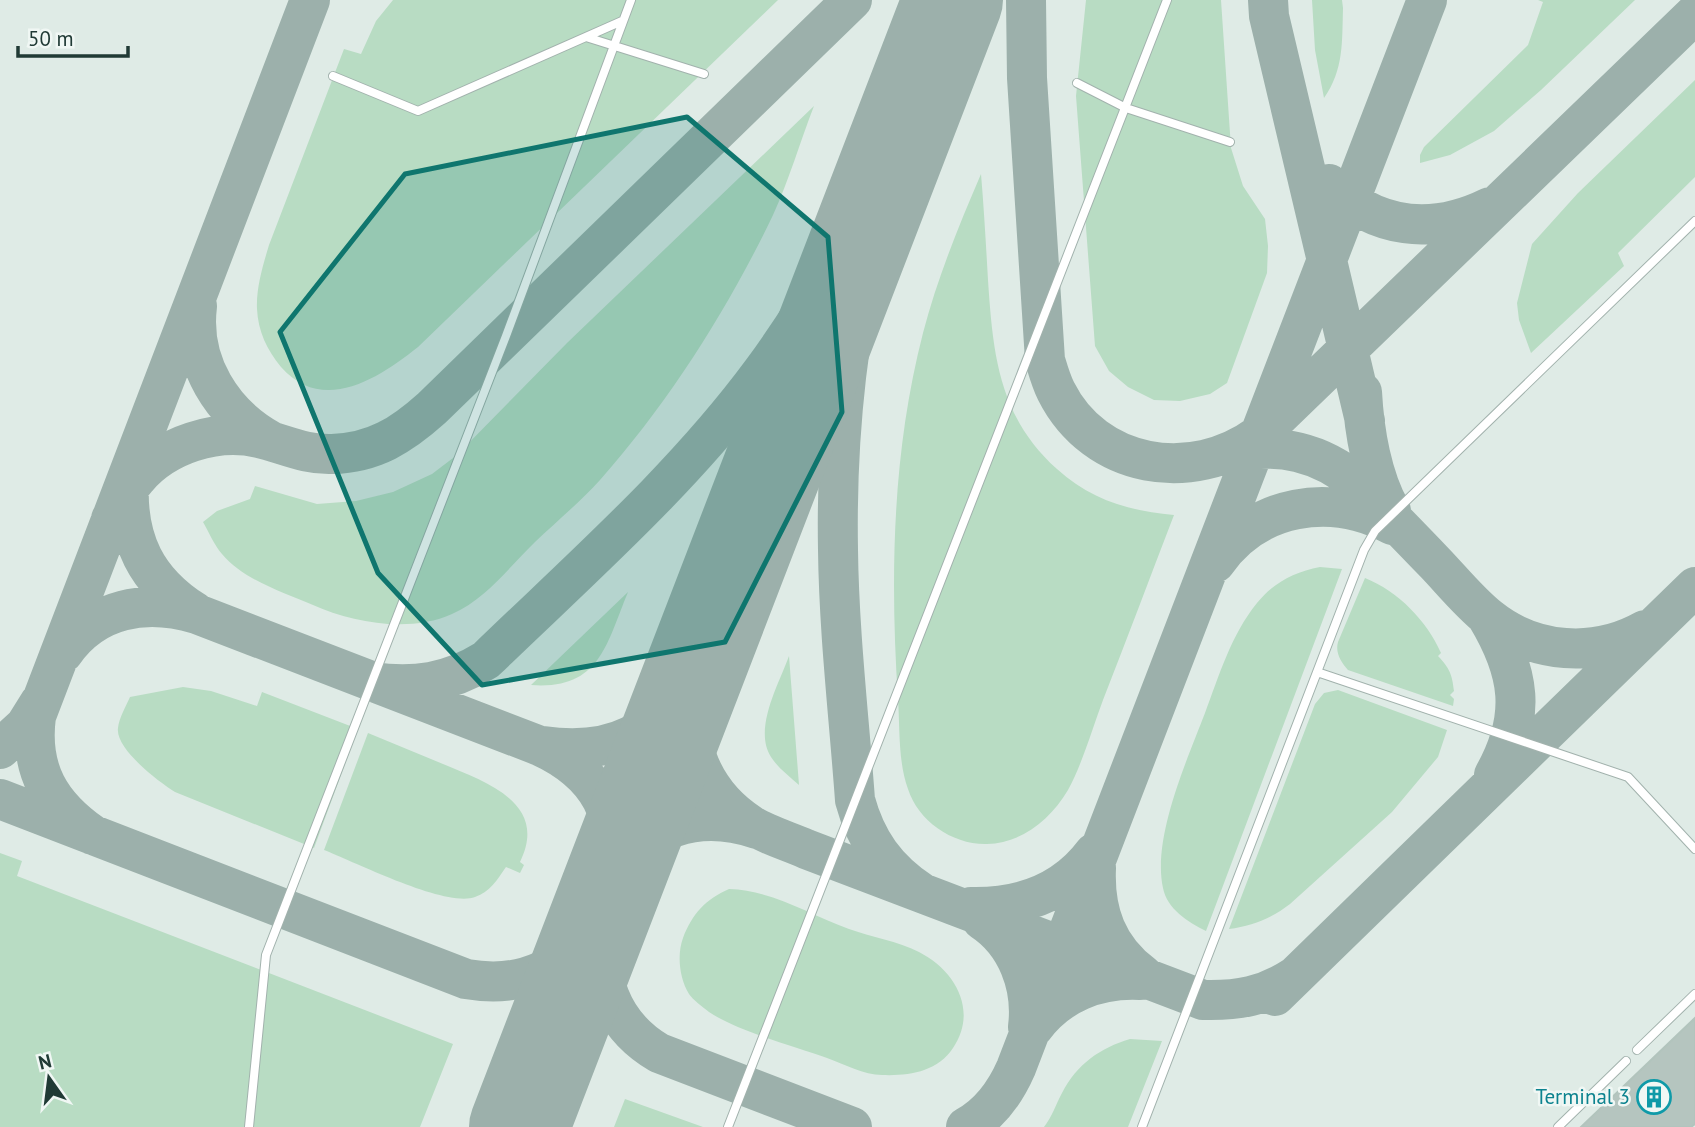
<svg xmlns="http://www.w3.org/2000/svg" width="1695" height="1127" viewBox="0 0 1695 1127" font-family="'PT Sans',sans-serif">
  <rect width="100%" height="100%" fill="#dfebe6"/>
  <!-- green -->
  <path fill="#b8dcc3" d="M393,0H778L418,347C379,378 323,415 281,367C267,350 258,331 257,309C256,288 263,265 269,245L344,49L361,54L376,21Z
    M1086,0H1221L1231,148L1243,186L1265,219L1268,246L1267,273L1227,383L1210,394L1180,401L1154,400L1128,387L1109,371L1095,346L1076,96Z
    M1312,0H1342L1343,8C1342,41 1344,70 1324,98L1315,50Z
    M1538,0H1635L1541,90L1494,131L1450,155L1420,163V155L1424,147L1528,45L1543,2Z
    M1695,80V177L1618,253L1624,266L1531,353L1519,320L1517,303L1532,244L1578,193Z
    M814,106C800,142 789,180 773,215C728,309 669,402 600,480C580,502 556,522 535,542C508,568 487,598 452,614C410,633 353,623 313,605C282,592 244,580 222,554C214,545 209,532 203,522L217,511L250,499L255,486L317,504L356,501L393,492L432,474L457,455L567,343Z
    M981,174C984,209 986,245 988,280C993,355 999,417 1057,469C1091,500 1129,511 1174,515C1150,577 1127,639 1103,700C1093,727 1081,767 1068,790C1050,820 1022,843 987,844C953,845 918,821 908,789C898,762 900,728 898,699C890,577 892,453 923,333C937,279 959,225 981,174Z
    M1320,567L1342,569L1206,931C1188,922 1167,909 1163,888C1152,838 1187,760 1205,713C1219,676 1231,635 1257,603C1273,583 1294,572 1320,567Z
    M1365,578C1398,591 1427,621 1441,653L1438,656C1450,669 1452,674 1454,691L1450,695L1454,699L1453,706L1348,670C1341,662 1335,653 1338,642Z
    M628,592C606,645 600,690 531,685Z
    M789,656L799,785C789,776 778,768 771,757C753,729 779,684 789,656Z
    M183,687L211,691L257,706L262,692L358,729L314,848L175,792C159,782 115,749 118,728C119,718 126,706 130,697Z
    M1338,690L1447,730L1438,757L1392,812L1290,904C1272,918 1252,926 1229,929L1315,704L1324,693Z
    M368,733C393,743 418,754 443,764C486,782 549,803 520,862L524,865L520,873L506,867C497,880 490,892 475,897C446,908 355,862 324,850Z
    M0,853L22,861L17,876L453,1044L420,1127H0Z
    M729,889C771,890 809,914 849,929C871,937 898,941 919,952C956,971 978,1011 953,1048C937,1072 909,1076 882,1075C864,1075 844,1064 827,1058C793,1046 737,1031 709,1012C703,1007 693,1000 689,994C679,978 677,954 683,938C692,914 706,899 729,889Z
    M1130,1039L1162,1041L1128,1127H1044C1052,1117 1056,1104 1062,1093C1077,1064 1100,1048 1130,1039Z
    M625,1099L703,1127H614Z"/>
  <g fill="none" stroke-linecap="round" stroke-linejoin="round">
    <!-- taxiway -->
    <path stroke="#9cb0ab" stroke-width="40" d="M1026,0L1027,78L1045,360C1048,370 1051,381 1056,391C1095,469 1192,484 1259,435L1695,14
      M1268,0L1269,16L1365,421
      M1329,184C1376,229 1431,236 1490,207
      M879,208C848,318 836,436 838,550C839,633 849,717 855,800C866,841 886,869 922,893
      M197,306C190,363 222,414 271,441
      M1362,392C1364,431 1372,478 1391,511
      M1232,454C1277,441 1322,453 1357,483C1384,510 1410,537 1436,564C1453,582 1470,603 1489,618C1534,654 1595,658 1645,630
      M129,482C126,540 146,581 195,612
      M111,519C118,504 126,490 137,478C165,445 216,428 259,438C284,444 305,455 332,454C374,453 402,435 432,408L852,0
      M1215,563C1256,504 1331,492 1392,525
      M1487,617C1520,672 1527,716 1494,775
      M63,653C95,607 146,599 197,614L540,746C599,773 622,816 612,881
      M694,673C679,732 698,791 751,825C767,835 788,841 806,849L1203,1000C1238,1001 1265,996 1294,977
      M372,682C414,688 449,683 486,660C581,568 683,479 762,372C815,300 857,222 898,143
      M543,746C613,756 656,733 693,674
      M0,749L25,726L40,702
      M0,799L466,979C525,989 565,968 599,920
      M93,835C50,805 29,770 36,716L310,0
      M1096,868C1094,912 1107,948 1143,975
      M612,881C645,827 697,809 757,829
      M971,907C1020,908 1064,893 1094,853
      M599,920C598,976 608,1023 659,1053L852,1127
      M982,920C1017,943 1033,986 1028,1027
      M1275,996L1695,587
      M1033,1028C1059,993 1098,978 1140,980
      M966,1127C990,1114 1005,1093 1016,1068L1427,0"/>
    <!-- runway -->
    <path stroke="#9cb0ab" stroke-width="100" d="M519,1127L953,0"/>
  </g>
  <!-- building -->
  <path fill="#b5c5bf" stroke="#b2c4bd" stroke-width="2" d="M1695,1018V1124L1691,1127H1581Z"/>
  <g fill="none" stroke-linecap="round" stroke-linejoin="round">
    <!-- lane casing -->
    <g stroke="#a2b2ad" stroke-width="10">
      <path id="lane" d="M586,37L704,74
        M333,76L418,111L622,21
        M1077,83L1126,108L1230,142
        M1317,672L1628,777L1695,849
        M1637,1050L1695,994
        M249,1127L266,955L506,336L631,0
        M728,1127L1167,0
        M1142,1127L1364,550L1375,531L1695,221
        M1558,1127L1626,1061"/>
    </g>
    <!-- lane -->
    <use href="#lane" stroke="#fff" stroke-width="8"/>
  </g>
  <!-- marked area -->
  <path fill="#0f766e" fill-opacity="0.2" stroke="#0f766e" stroke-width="5" stroke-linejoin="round" d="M687,117L828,237L842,412L725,642L482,685L378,573L280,332L405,174Z"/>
  <!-- icons -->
  <defs>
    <g id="building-ring" transform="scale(1.75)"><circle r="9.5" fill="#f0f7f4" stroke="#0f9aa8" stroke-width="1.5"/><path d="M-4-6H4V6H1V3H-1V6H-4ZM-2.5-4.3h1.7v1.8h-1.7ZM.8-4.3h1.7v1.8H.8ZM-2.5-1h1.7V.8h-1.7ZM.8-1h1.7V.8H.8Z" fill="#0f9aa8"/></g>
  </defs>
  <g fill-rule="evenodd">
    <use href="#building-ring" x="1654" y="1097"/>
  </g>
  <g text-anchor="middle" stroke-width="5" stroke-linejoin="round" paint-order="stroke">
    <!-- culture labels -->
    <g font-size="21" fill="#0d838f" stroke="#f0f7f4" text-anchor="end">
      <text x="1630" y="1104">Terminal 3</text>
    </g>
  </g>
  <!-- north arrow -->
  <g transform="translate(49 1078) rotate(346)" stroke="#f0f7f4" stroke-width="5" paint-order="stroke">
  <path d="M0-5L12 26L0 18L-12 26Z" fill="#203a35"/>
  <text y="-10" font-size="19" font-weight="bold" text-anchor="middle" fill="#203a35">N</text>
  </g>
  <!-- scale -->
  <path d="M18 46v10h110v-10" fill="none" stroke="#203a35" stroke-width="3.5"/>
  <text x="28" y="46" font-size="21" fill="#203a35" stroke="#f0f7f4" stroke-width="5" paint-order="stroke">50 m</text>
</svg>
